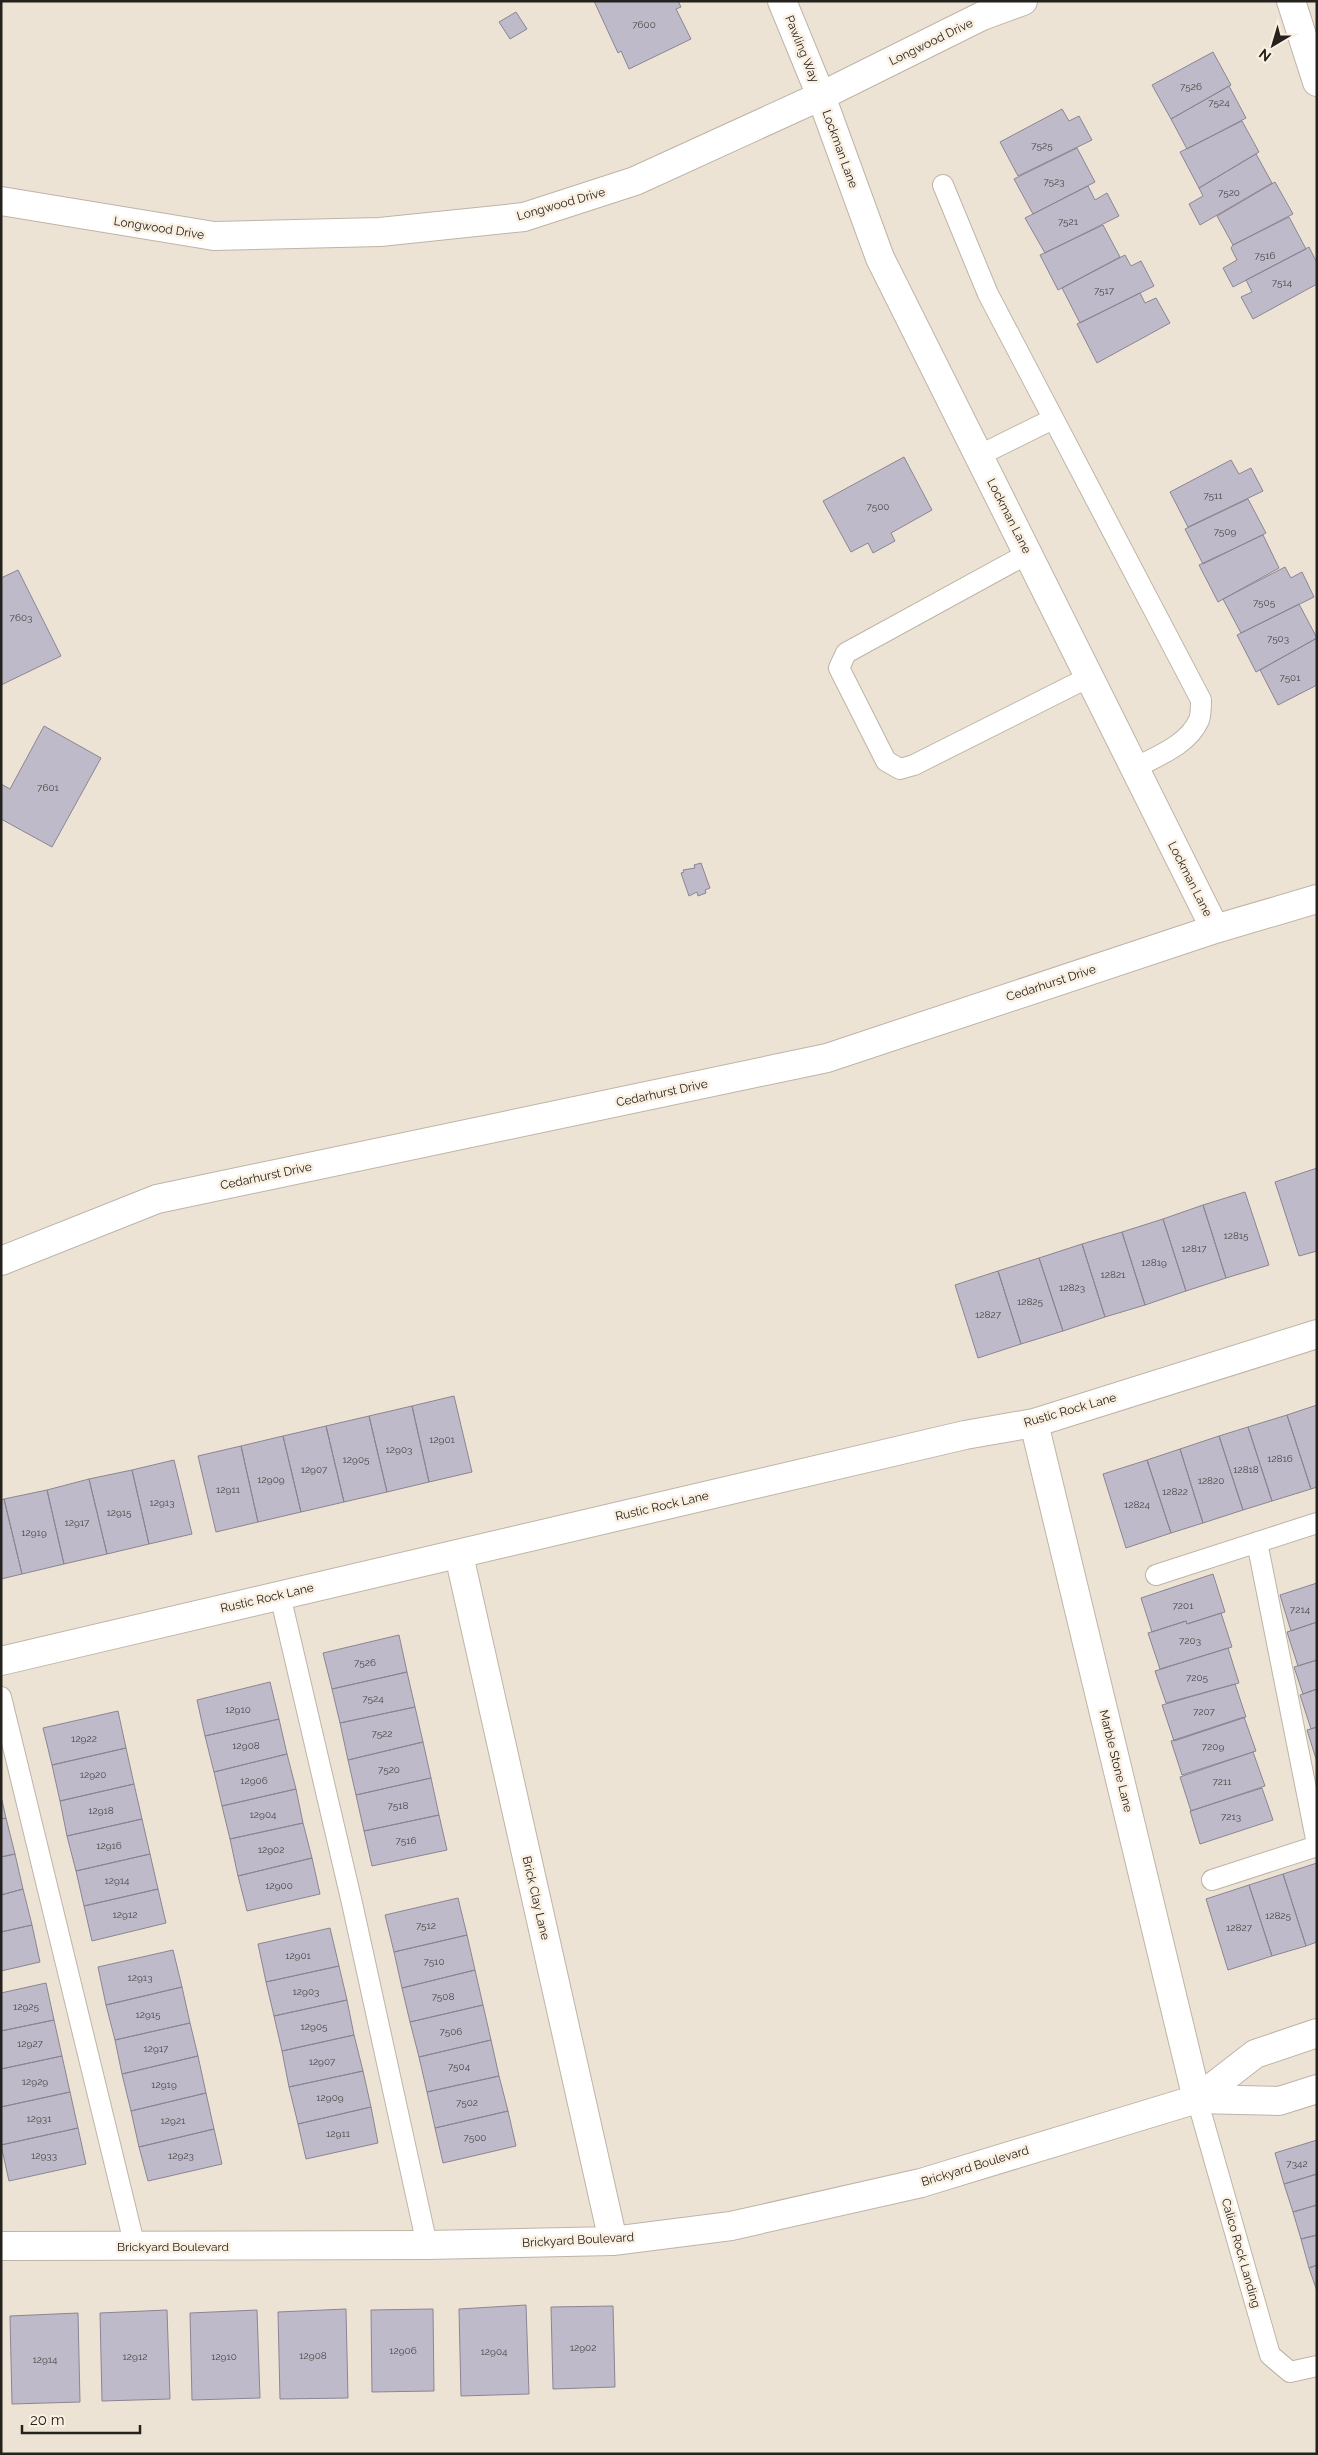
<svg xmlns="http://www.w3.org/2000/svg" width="1318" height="2455" viewBox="0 0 1318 2455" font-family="Raleway,sans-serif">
  <rect width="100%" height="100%" fill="#ede3d5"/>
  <!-- building -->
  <path fill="#bfbac9" stroke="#8b8593" d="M594,1H678L681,7L676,9L691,39L629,69L621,51L618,53Z
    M516,12L527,29L510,39L499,22Z
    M1213,52L1231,85L1171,119L1152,85Z
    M1229,86L1246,118L1187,149L1171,119Z
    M1062,109L1069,121L1079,116L1092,140L1018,176L1000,142Z
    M1242,121L1259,152L1199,188L1180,152Z
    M1077,148L1095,182L1033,214L1014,179Z
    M1256,154L1272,183L1200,225L1189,204L1203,196L1199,188Z
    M1275,182L1293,214L1233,245L1217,216Z
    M1088,186L1095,200L1107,193L1119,216L1045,253L1025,218Z
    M1289,217L1306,249L1233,287L1223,268L1237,260L1231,248L1233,245Z
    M1103,225L1120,257L1058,290L1040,255Z
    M1309,247L1317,263V284L1253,319L1241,297L1252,292L1246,280Z
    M1125,255L1131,266L1141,261L1154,286L1080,323L1062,288Z
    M1140,293L1145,303L1156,298L1170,323L1097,363L1077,324Z
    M904,457L932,510L891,533L895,541L873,553L868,543L851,552L823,501Z
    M1231,460L1239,474L1251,468L1263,491L1188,527L1170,492Z
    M1248,499L1266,533L1203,564L1185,529Z
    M1263,535L1279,568L1218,602L1199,565Z
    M1285,567L1291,578L1302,572L1314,597L1241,633L1223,599Z
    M18,570L61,656L1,685V578Z
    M1299,604L1317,638L1256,672L1237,635Z
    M1317,638V685L1278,705L1260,670Z
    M44,726L101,758L52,847L1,819V784L10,789Z
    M701,863L710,888L705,890L706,893L698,896L697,892L689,896L681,873L684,872L683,870L695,868L694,865Z
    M1317,1168V1251L1299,1256L1275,1182Z
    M1245,1192L1269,1265L1226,1278L1203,1205Z
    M1203,1205L1226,1278L1186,1291L1163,1219Z
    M1163,1219L1186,1291L1145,1305L1122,1232Z
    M1122,1232L1145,1305L1105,1317L1082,1244Z
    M1082,1244L1105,1317L1063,1331L1039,1258Z
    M1039,1258L1063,1331L1021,1344L998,1271Z
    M998,1271L1021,1344L978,1358L955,1285Z
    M454,1396L472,1472L429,1482L412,1406Z
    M1317,1405V1487L1311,1489L1287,1415Z
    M412,1406L429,1482L387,1492L369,1416Z
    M1287,1415L1311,1489L1272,1501L1248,1427Z
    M369,1416L387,1492L344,1502L326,1426Z
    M326,1426L344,1502L301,1512L283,1436Z
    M1248,1427L1272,1501L1243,1510L1219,1436Z
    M283,1436L301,1512L258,1522L241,1446Z
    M1219,1436L1243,1510L1203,1523L1180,1449Z
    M241,1446L258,1522L216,1532L198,1456Z
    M1180,1449L1203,1523L1171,1533L1147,1460Z
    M174,1460L192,1534L149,1544L132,1470Z
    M1147,1460L1171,1533L1126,1548L1103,1474Z
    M132,1470L149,1544L107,1554L89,1479Z
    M89,1479L107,1554L64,1564L47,1490Z
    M47,1490L64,1564L22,1574L4,1499Z
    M4,1499L22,1574L1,1579V1500Z
    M1213,1574L1225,1612L1187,1624L1186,1621L1152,1632L1141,1598Z
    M1317,1583V1622L1291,1631L1280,1595Z
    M1221,1613L1232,1647L1160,1669L1148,1633L1186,1621L1187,1624Z
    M1317,1622V1660L1298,1666L1287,1632Z
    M399,1635L407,1672L332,1689L323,1653Z
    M1228,1648L1239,1683L1166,1703L1155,1671Z
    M1317,1660V1689L1303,1694L1294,1667Z
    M407,1672L415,1707L340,1723L332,1689Z
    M270,1682L279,1719L205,1736L197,1700Z
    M1235,1684L1246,1717L1174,1741L1162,1705Z
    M1317,1689V1727L1311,1729L1300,1695Z
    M415,1707L423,1742L348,1760L340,1723Z
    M118,1711L126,1748L52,1765L43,1728Z
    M1244,1717L1256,1751L1182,1775L1171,1741Z
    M279,1719L287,1754L214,1772L205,1736Z
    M1317,1727V1762L1307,1730Z
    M423,1742L431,1778L356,1795L348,1760Z
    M126,1748L134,1784L60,1801L52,1765Z
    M1253,1752L1265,1786L1191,1811L1180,1777Z
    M287,1754L296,1789L222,1806L214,1772Z
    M431,1778L439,1815L364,1831L356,1795Z
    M134,1784L142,1819L67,1836L60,1801Z
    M1262,1788L1273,1820L1200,1844L1190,1811Z
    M296,1789L303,1823L230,1839L222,1806Z
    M1,1796L6,1818L1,1819Z
    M439,1815L447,1850L372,1866L364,1831Z
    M6,1818L15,1854L1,1857V1819Z
    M142,1819L150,1854L76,1871L67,1836Z
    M303,1823L312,1858L238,1876L230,1839Z
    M15,1854L23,1889L1,1895V1857Z
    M150,1854L158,1889L84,1906L76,1871Z
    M312,1858L320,1894L247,1911L238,1876Z
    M1317,1863V1942L1306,1946L1283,1874Z
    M1283,1874L1306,1946L1272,1956L1249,1885Z
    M1249,1885L1272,1956L1228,1970L1206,1899Z
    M23,1889L32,1925L1,1932V1895Z
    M158,1889L166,1923L92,1941L84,1906Z
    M458,1898L467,1935L394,1952L385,1915Z
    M32,1925L40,1962L1,1971V1932Z
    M330,1928L339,1966L266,1982L258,1944Z
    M467,1935L475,1970L402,1988L394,1952Z
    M173,1950L182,1987L106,2005L98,1967Z
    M339,1966L347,2000L274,2016L266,1982Z
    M475,1970L483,2005L410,2022L402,1988Z
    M46,1983L54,2020L1,2031V1993Z
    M182,1987L190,2023L115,2040L106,2005Z
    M347,2000L354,2035L282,2051L274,2016Z
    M483,2005L491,2040L419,2057L410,2022Z
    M54,2020L62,2056L1,2069V2031Z
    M190,2023L198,2056L122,2074L115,2040Z
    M354,2035L363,2071L289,2087L282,2051Z
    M491,2040L499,2076L427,2092L419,2057Z
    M62,2056L70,2092L1,2107V2069Z
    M198,2056L206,2093L131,2111L122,2074Z
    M363,2071L371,2107L298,2124L289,2087Z
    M499,2076L508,2111L435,2128L427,2092Z
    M70,2092L78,2128L1,2145V2107Z
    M206,2093L214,2129L139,2147L131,2111Z
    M371,2107L378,2143L306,2159L298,2124Z
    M508,2111L516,2146L443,2163L435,2128Z
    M78,2128L86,2164L9,2181L1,2145Z
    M214,2129L222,2164L148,2181L139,2147Z
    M1317,2140V2174L1284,2184L1275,2153Z
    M1317,2174V2205L1293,2212L1284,2184Z
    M1317,2205V2235L1301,2239L1293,2212Z
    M1317,2235V2265L1309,2268L1301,2239Z
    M1317,2265V2291L1309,2268Z
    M526,2305L529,2394L461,2396L459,2309Z
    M613,2306L615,2387L553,2389L551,2307Z
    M346,2309L348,2398L280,2399L278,2312Z
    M433,2309L434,2391L372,2392L371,2310Z
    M167,2310L170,2399L102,2401L100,2313Z
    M257,2310L260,2398L192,2400L190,2313Z
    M78,2313L80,2402L12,2404L10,2316Z"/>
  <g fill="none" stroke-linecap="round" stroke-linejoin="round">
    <!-- service casing -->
    <g stroke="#beb4a6" stroke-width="22">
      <path id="service" d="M943,185L988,294L1201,700C1201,706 1201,715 1199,720C1188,745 1157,756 1135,768
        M978,456L1053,419
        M1027,554L846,653L839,668L886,761L900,769L914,765L1089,677
        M1257,1542L1317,1844
        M1156,1575L1317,1523
        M280,1595L352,1903L427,2245
        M1,1697L135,2247
        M1212,1880L1317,1846
        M1197,2099L1270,2355L1290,2372L1317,2366"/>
    </g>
    <!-- minor casing -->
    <g stroke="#beb4a6" stroke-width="30">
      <path id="minor" d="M782,1L821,96L880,258L1215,929
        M1291,1L1317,82
        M1,201L214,236L380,232L524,217L635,181L821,96L982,16L1023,1
        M1,1261L157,1199L827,1058L1215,929L1317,899
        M1034,1423L1197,2099
        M459,1555L613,2241
        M1,1661L965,1435L1034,1423L1317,1334
        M1197,2099L1255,2054L1317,2033
        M1,2246L427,2245L613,2241L731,2226L921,2183L1197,2099L1279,2101L1317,2089"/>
    </g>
    <!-- service -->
    <use href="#service" stroke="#fff" stroke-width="20"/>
    <!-- minor -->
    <use href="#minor" stroke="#fff" stroke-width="28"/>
  </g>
  <g text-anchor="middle" stroke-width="5" stroke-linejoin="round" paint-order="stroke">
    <!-- number labels -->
    <g font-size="10" fill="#4c4747">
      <text x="644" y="28">7600</text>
      <text x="1191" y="90">7526</text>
      <text x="1219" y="106">7524</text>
      <text x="1042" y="149">7525</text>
      <text x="1054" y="185">7523</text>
      <text x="1229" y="196">7520</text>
      <text x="1068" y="225">7521</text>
      <text x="1265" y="259">7516</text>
      <text x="1282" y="286">7514</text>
      <text x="1104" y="294">7517</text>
      <text x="1213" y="499">7511</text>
      <text x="878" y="510">7500</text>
      <text x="1225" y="535">7509</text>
      <text x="1264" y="606">7505</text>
      <text x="21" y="621">7603</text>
      <text x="1278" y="642">7503</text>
      <text x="1290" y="681">7501</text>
      <text x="48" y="791">7601</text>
      <text x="1236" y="1239">12815</text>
      <text x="1194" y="1252">12817</text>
      <text x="1154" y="1266">12819</text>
      <text x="1113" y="1278">12821</text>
      <text x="1072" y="1291">12823</text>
      <text x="1030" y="1305">12825</text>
      <text x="988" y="1318">12827</text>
      <text x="442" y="1443">12901</text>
      <text x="399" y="1453">12903</text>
      <text x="1280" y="1462">12816</text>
      <text x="356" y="1463">12905</text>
      <text x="314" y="1473">12907</text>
      <text x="1246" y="1473">12818</text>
      <text x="271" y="1483">12909</text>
      <text x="1211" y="1484">12820</text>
      <text x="228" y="1493">12911</text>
      <text x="1175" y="1495">12822</text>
      <text x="162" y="1506">12913</text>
      <text x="1137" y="1508">12824</text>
      <text x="119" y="1516">12915</text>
      <text x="77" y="1526">12917</text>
      <text x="34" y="1536">12919</text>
      <text x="1183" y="1609">7201</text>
      <text x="1300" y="1613">7214</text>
      <text x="1190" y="1644">7203</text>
      <text x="365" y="1666">7526</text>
      <text x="1197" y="1681">7205</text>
      <text x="373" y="1702">7524</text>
      <text x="238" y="1713">12910</text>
      <text x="1204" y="1715">7207</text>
      <text x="382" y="1737">7522</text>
      <text x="84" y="1742">12922</text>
      <text x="246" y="1749">12908</text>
      <text x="1213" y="1750">7209</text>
      <text x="389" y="1773">7520</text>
      <text x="93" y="1778">12920</text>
      <text x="254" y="1784">12906</text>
      <text x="1222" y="1785">7211</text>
      <text x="398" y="1809">7518</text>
      <text x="101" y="1814">12918</text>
      <text x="263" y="1818">12904</text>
      <text x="1231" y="1820">7213</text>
      <text x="406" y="1844">7516</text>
      <text x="109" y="1849">12916</text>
      <text x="271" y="1853">12902</text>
      <text x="117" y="1884">12914</text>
      <text x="279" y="1889">12900</text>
      <text x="125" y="1918">12912</text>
      <text x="1278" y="1919">12825</text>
      <text x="426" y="1929">7512</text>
      <text x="1239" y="1931">12827</text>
      <text x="298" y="1959">12901</text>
      <text x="434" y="1965">7510</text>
      <text x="140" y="1981">12913</text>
      <text x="306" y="1995">12903</text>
      <text x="443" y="2000">7508</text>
      <text x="26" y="2010">12925</text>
      <text x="148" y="2018">12915</text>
      <text x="314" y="2030">12905</text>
      <text x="451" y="2035">7506</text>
      <text x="30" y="2047">12927</text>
      <text x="156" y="2052">12917</text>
      <text x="322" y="2065">12907</text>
      <text x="459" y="2070">7504</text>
      <text x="35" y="2085">12929</text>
      <text x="164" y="2088">12919</text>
      <text x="330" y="2101">12909</text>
      <text x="467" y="2106">7502</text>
      <text x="39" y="2122">12931</text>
      <text x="173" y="2124">12921</text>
      <text x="338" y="2137">12911</text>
      <text x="475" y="2141">7500</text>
      <text x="44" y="2159">12933</text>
      <text x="181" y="2159">12923</text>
      <text x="1297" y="2167">7342</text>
      <text x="583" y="2351">12902</text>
      <text x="403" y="2354">12906</text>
      <text x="494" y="2355">12904</text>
      <text x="313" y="2359">12908</text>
      <text x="135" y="2360">12912</text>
      <text x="224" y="2360">12910</text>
      <text x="45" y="2363">12914</text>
    </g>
    <!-- street labels -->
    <g font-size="12" fill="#25211c" stroke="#faf0e2">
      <text transform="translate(931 42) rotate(-26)" y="4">Longwood Drive</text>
      <text transform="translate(802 49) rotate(68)" y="4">Pawling Way</text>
      <text transform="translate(840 149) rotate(70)" y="4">Lockman Lane</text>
      <text transform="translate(561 204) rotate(-16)" y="4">Longwood Drive</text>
      <text transform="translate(159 228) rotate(9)" y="4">Longwood Drive</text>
      <text transform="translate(1009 516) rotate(63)" y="4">Lockman Lane</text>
      <text transform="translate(1190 879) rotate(63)" y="4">Lockman Lane</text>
      <text transform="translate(1051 983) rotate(-18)" y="4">Cedarhurst Drive</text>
      <text transform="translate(662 1093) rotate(-12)" y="4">Cedarhurst Drive</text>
      <text transform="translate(266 1176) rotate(-12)" y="4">Cedarhurst Drive</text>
      <text transform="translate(1070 1410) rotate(-16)" y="4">Rustic Rock Lane</text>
      <text transform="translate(662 1506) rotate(-13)" y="4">Rustic Rock Lane</text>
      <text transform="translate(267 1598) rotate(-13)" y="4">Rustic Rock Lane</text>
      <text transform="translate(1116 1761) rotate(76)" y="4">Marble Stone Lane</text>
      <text transform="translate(536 1898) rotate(77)" y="4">Brick Clay Lane</text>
      <text transform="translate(975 2166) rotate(-17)" y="4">Brickyard Boulevard</text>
      <text transform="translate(578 2240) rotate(-3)" y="4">Brickyard Boulevard</text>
      <text x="173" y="2251">Brickyard Boulevard</text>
      <text transform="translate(1241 2253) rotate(74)" y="4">Calico Rock Landing</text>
    </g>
  </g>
  <!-- border -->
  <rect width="1318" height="2455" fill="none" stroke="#25211c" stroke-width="5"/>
  <!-- north arrow -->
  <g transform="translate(1273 45) rotate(218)" stroke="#faf0e2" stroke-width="4" paint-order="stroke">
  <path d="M0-4L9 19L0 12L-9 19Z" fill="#25211c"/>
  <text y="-8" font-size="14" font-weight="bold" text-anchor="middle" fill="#25211c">N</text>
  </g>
  <!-- scale -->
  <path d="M22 2425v8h118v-8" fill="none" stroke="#25211c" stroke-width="2.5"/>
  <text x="30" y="2425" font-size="15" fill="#25211c" stroke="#faf0e2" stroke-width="4" paint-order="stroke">20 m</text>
</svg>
